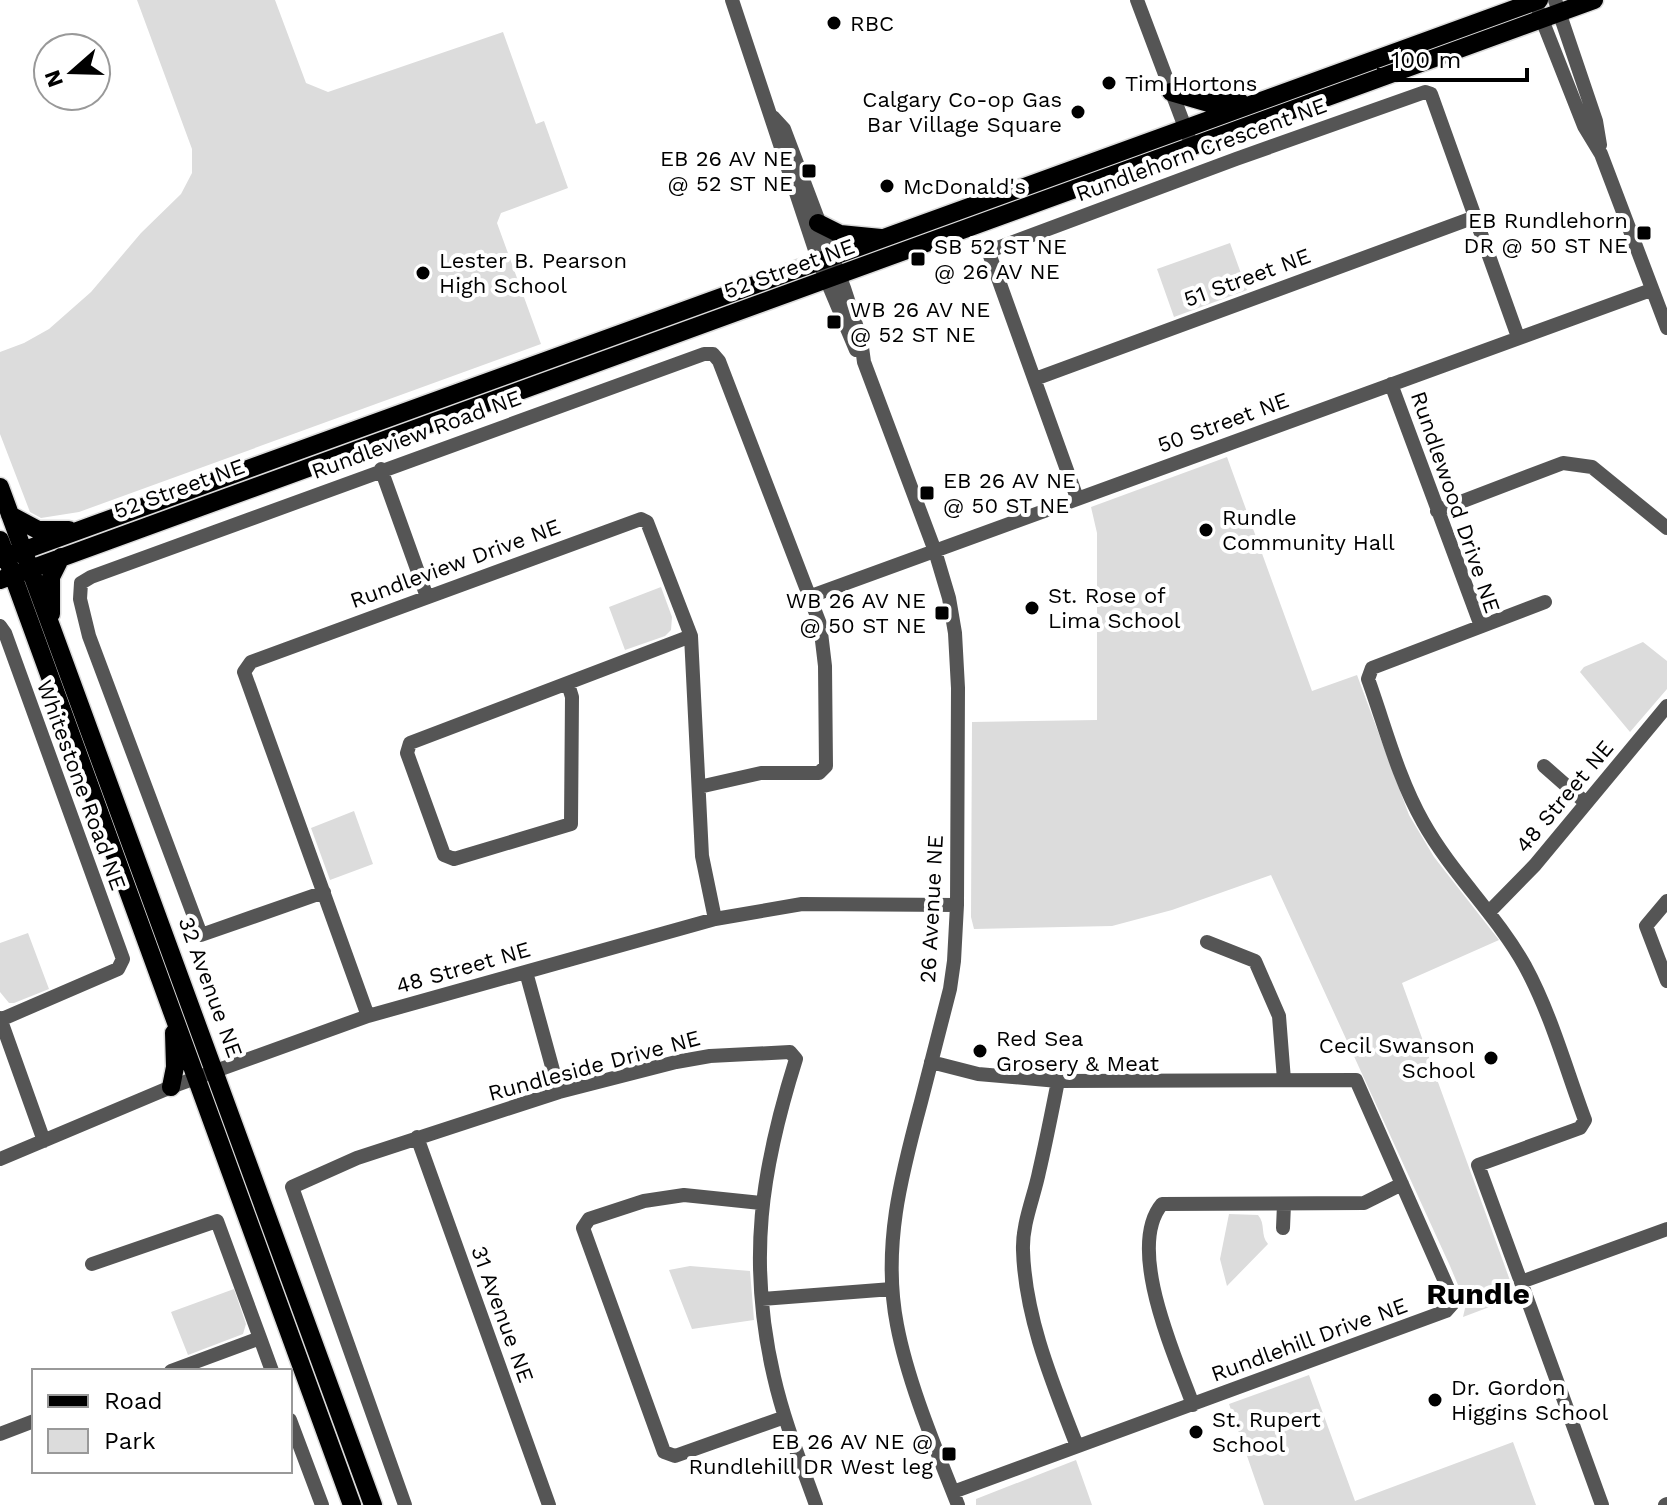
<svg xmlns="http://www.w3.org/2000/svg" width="1667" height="1505" viewBox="0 0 1667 1505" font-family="'Work Sans',sans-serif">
  <rect width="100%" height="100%" fill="#fff"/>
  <!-- green -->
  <path fill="#dcdcdc" d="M137,0H275L306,83L328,92L503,32L536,124L544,121L568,188L501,213L497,223L541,344L79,512L41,518L30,512L0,434V352L24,343L49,329L91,292L141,233L181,194L192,173V149Z
    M1230,243L1247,290L1174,317L1157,269Z
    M1227,457L1312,691L1357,675L1409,815L1434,857L1499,940L1402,983L1516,1297L1463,1317L1466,1304L1450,1266L1271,875L1172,910L1112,926L974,929L971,917L972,722L1097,720V533L1091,507Z
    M661,587L672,617L671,630L665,636L625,650L609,607Z
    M1643,642L1667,661V689L1630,732L1580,672L1584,667Z
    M354,811L373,864L330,880L311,828Z
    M28,933L49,989L14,1003H9L0,992V943Z
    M1229,1214L1258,1215C1266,1224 1260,1235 1268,1244L1227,1286L1220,1259Z
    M690,1266L750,1271L754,1320L692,1329L669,1270Z
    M234,1289L246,1324L243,1334L188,1355L171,1312Z
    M1309,1375L1355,1501L1513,1442L1536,1505H1264L1229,1404Z
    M1076,1460L1092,1505H976V1499Z"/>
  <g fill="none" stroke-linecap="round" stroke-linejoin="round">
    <!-- major casing -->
    <g stroke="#dbdbdb" stroke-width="21">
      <path id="major" d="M1171,92L1209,103L1240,102
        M818,223L840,234L881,238
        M0,487L373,1505
        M10,515L38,530H69
        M0,540L352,1505
        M0,559L1539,0
        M0,580L1594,0
        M51,614V577L61,557
        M171,1087L175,1067L174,1033"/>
    </g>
    <!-- minor -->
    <path stroke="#555" stroke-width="14" d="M732,0L819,262L856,350
      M1137,0L1189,138
      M1555,0L1596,121L1600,145
      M1539,12L1584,126L1601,154L1667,328
      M773,117L784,129L844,288L861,340L864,362L935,551L949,598L955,633L958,688L957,905L954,961L950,989C940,1027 931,1064 921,1102C901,1176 882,1248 897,1325C908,1383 936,1449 958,1505
      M1035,379L1475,217
      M1391,384L1481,626
      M381,469L427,597
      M1077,498L990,256L992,250L1236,159L1425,92L1431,94L1518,337
      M1437,511L1563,463L1592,467L1667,528
      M811,596L1651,290
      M1545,602L1372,668L1368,679C1385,726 1398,778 1423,822C1452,874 1496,914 1525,966C1551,1014 1566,1069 1585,1120L1580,1128L1478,1165L1521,1282L1667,1229
      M0,626L5,633L123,959L118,969L0,1020
      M568,684L572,697L571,824L454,859L444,855L407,753L410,743L691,636
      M1544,766L1586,803
      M324,892L201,935L89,636L80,599L81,583L91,577L704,354H713L719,361L820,624L825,666L826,766L819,773H761L699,787
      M1667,901L1646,926L1667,981
      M1490,911L1535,865L1667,706
      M1207,942L1255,961L1279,1016L1284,1080
      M526,972L559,1092
      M368,1016L244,672L251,662L641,519L647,522L691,636L702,856L715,919
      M0,1018L44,1141
      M931,1062L978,1074L1058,1081L1356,1080L1454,1302L1446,1311L953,1492
      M1058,1081C1052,1111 1046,1142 1039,1172C1034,1197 1022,1224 1023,1250C1025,1318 1053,1384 1077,1446
      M417,1137L549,1505
      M0,1159L171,1087L368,1016L715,919L802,904L957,905
      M761,1203L684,1195L644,1201L589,1219L583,1228L664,1452L675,1456L785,1417
      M1283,1228L1284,1204
      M92,1264L217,1221L260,1338
      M1521,1282L1602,1505
      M762,1299L892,1289
      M171,1371L260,1338L272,1371
      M1193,1405C1176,1358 1125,1248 1162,1204L1364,1203L1402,1184
      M290,1420L322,1505
      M0,1434L34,1421
      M405,1505L292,1187L357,1158L559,1092L676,1062L710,1056L790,1052L796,1059C761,1170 747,1261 774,1377C784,1421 801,1463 816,1505
      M1665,1505L1667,1504"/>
    <!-- major -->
    <use href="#major" stroke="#000" stroke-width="18"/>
  </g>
  <!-- markers -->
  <g fill="#000" stroke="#fff" stroke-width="3">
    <circle cx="834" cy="23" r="8"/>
    <circle cx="1109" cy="83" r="8"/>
    <circle cx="1078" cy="112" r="8"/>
    <rect x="801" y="163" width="16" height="16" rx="4"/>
    <circle cx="887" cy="186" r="8"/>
    <rect x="1636" y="225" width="16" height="16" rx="4"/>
    <rect x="910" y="251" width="16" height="16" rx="4"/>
    <circle cx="423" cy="273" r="8"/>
    <rect x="826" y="314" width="16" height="16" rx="4"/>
    <rect x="919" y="485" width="16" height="16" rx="4"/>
    <circle cx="1206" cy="530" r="8"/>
    <circle cx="1032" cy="608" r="8"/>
    <rect x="934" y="605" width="16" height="16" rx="4"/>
    <circle cx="980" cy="1051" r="8"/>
    <circle cx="1491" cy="1058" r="8"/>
    <circle cx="1435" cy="1400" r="8"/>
    <circle cx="1196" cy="1432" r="8"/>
    <rect x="941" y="1446" width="16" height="16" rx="4"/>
  </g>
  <g text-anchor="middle" stroke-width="8" stroke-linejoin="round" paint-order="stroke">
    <!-- poi labels -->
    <g font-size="22" fill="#000" stroke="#fff" text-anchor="start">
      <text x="850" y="31">RBC</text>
      <text x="1125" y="91">Tim Hortons</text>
      <text x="1062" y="107" text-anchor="end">Calgary Co-op Gas<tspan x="1062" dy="25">Bar Village Square</tspan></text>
      <text x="793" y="166" text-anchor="end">EB 26 AV NE<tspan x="793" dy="25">@ 52 ST NE</tspan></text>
      <text x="903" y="194">McDonald's</text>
      <text x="1628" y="228" text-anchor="end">EB Rundlehorn<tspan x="1628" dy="25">DR @ 50 ST NE</tspan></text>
      <text x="934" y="254">SB 52 ST NE<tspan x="934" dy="25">@ 26 AV NE</tspan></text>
      <text x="439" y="268">Lester B. Pearson<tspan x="439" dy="25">High School</tspan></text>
      <text x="850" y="317">WB 26 AV NE<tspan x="850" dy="25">@ 52 ST NE</tspan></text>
      <text x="943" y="488">EB 26 AV NE<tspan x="943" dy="25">@ 50 ST NE</tspan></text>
      <text x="1222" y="525">Rundle<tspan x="1222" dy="25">Community Hall</tspan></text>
      <text x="1048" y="603">St. Rose of<tspan x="1048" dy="25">Lima School</tspan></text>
      <text x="926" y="608" text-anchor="end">WB 26 AV NE<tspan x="926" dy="25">@ 50 ST NE</tspan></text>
      <text x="996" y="1046">Red Sea<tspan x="996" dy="25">Grosery &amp; Meat</tspan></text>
      <text x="1475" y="1053" text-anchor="end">Cecil Swanson<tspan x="1475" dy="25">School</tspan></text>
      <text x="1451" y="1395">Dr. Gordon<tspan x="1451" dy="25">Higgins School</tspan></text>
      <text x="1212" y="1427">St. Rupert<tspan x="1212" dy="25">School</tspan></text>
      <text x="933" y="1449" text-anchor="end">EB 26 AV NE @<tspan x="933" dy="25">Rundlehill DR West leg</tspan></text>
    </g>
    <!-- street labels -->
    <g font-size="22" fill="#000" stroke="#fff">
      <text transform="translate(1201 149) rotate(-20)" y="8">Rundlehorn Crescent NE</text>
      <text transform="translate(789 268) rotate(-20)" y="8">52 Street NE</text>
      <text transform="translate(1247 277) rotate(-20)" y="8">51 Street NE</text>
      <text transform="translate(1223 422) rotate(-20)" y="8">50 Street NE</text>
      <text transform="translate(416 434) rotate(-20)" y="8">Rundleview Road NE</text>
      <text transform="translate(179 488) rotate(-20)" y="8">52 Street NE</text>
      <text transform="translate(1456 502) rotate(71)" y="8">Rundlewood Drive NE</text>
      <text transform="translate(455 563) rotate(-20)" y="8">Rundleview Drive NE</text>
      <text transform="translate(82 785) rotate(70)" y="8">Whitestone Road NE</text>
      <text transform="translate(1564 796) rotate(-50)" y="8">48 Street NE</text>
      <text transform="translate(931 909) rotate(-87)" y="8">26 Avenue NE</text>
      <text transform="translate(463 967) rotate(-16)" y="8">48 Street NE</text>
      <text transform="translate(211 987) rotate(70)" y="8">32 Avenue NE</text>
      <text transform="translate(594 1065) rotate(-15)" y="8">Rundleside Drive NE</text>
      <text transform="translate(503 1314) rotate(70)" y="8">31 Avenue NE</text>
      <text transform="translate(1309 1339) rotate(-20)" y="8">Rundlehill Drive NE</text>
    </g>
    <!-- district labels -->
    <g font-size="30" font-weight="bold" fill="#000" stroke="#fff">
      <text x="1478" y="1304">Rundle</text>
    </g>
  </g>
  <!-- legend -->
  <rect x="32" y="1369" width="260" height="104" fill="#ffffff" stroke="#999999" stroke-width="2"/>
  <rect x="48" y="1395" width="40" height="12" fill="#000000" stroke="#999999" stroke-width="2"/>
  <text x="104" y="1409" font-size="24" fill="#000000">Road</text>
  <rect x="48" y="1429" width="40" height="24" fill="#dcdcdc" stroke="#999999" stroke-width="2"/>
  <text x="104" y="1449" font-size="24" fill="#000000">Park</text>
  <!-- north arrow -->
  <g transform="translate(72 72) rotate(250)"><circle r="38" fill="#ffffff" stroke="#999999" stroke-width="2"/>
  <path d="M0-6L14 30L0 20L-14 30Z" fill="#000000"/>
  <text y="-12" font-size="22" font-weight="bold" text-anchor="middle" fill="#000000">N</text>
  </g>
  <!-- scale -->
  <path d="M1379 68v12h148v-12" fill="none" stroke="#000000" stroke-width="4"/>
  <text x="1391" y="68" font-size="24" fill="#000000" stroke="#ffffff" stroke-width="6" paint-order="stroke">100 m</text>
</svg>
